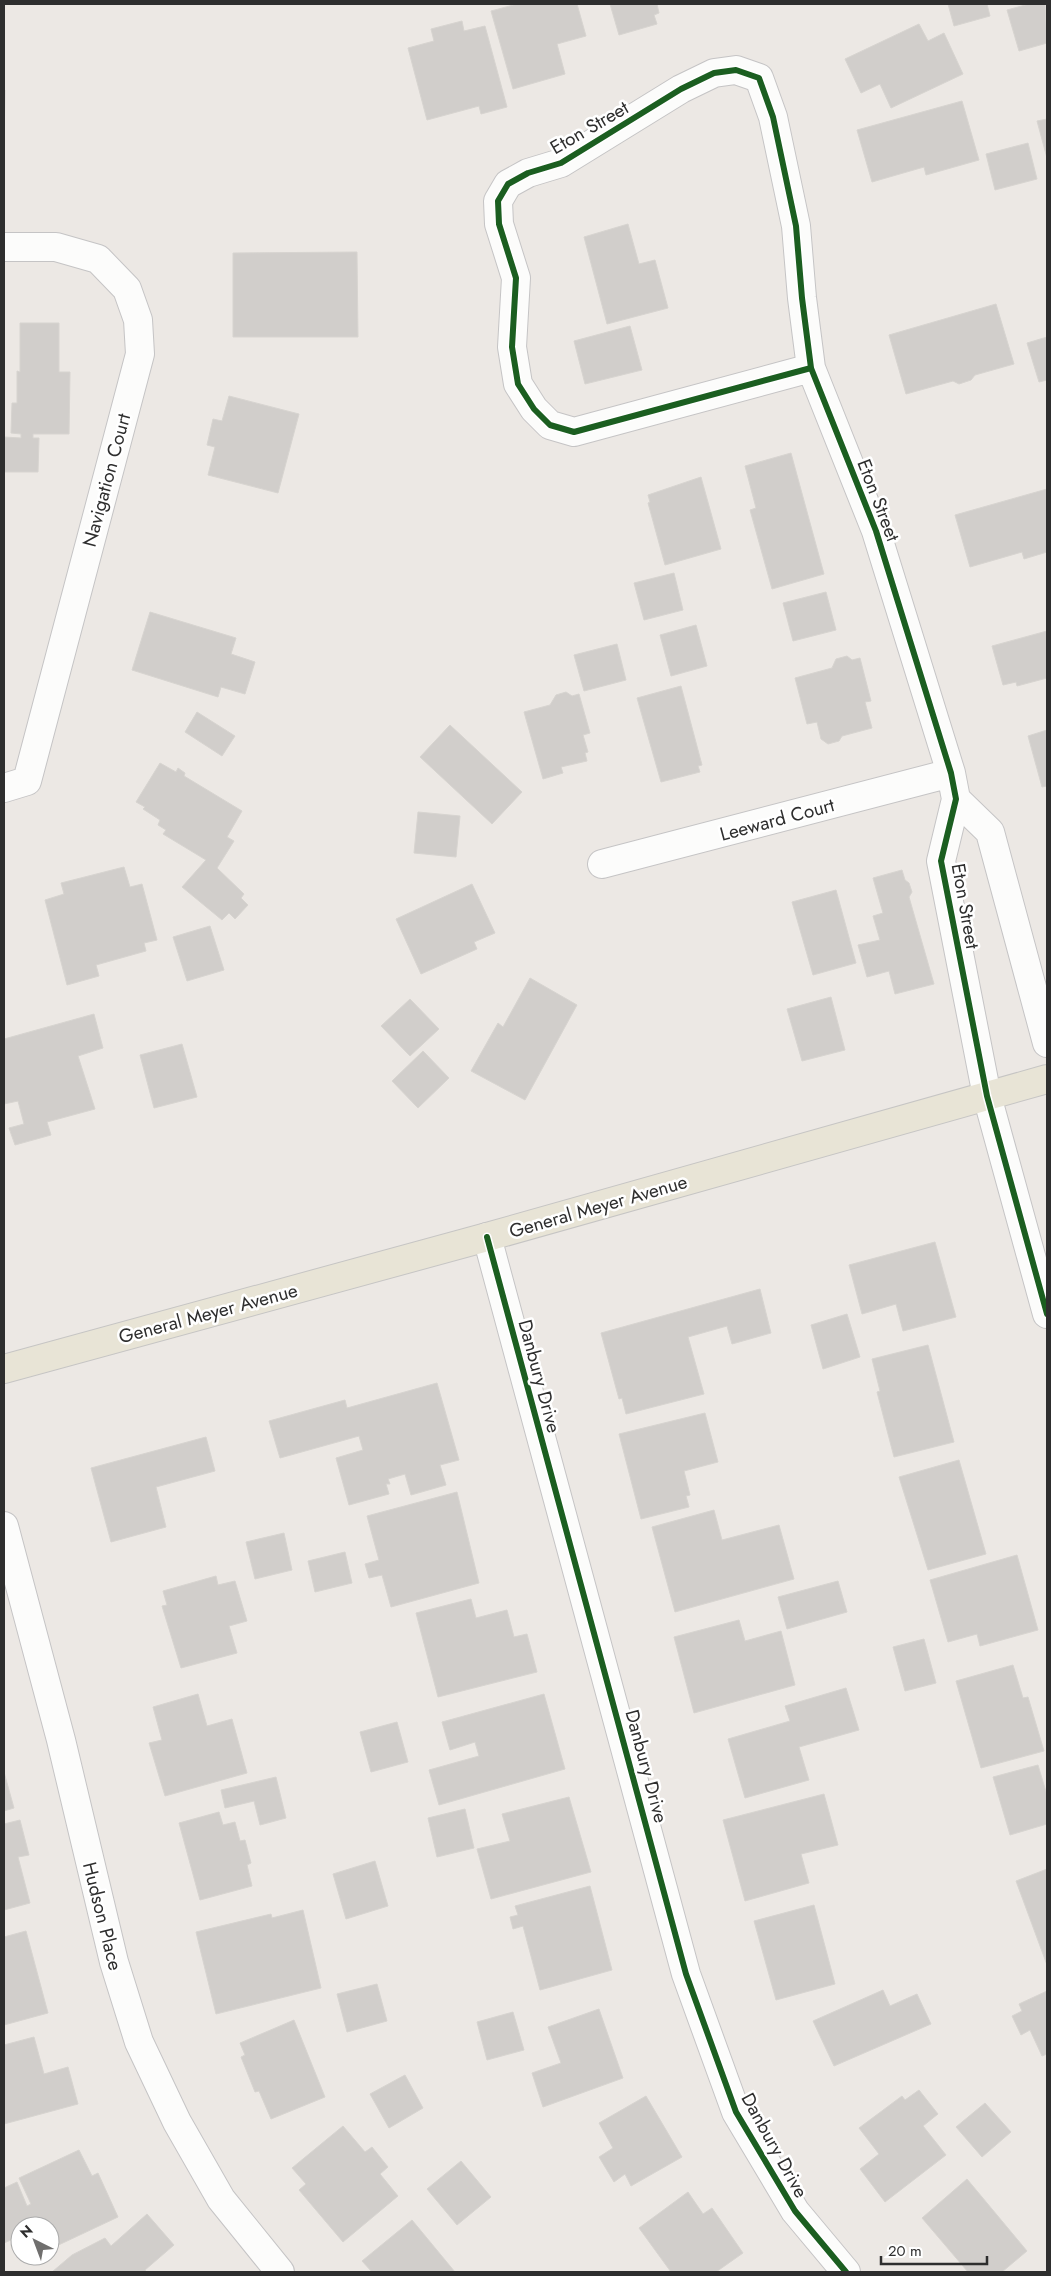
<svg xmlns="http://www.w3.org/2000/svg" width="1051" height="2276" viewBox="0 0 1051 2276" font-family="Jost,sans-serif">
  <rect width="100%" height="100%" fill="#ece8e4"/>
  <!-- building -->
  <path fill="#d1cecb" stroke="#d7d4d0" d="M517,4H577L586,36L557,44L565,74L513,89L491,11Z
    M610,4H657L659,13L654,15L657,24L619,35Z
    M948,4H987L990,16L954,26Z
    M1029,4H1045L1047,43L1019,51L1007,10Z
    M462,21L464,31L485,26L507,107L481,114L479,106L427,120L408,48L434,41L431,29Z
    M919,24L928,41L944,33L963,74L891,108L880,84L861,93L845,59Z
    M4,90H5L4,142Z
    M962,101L979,160L926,175L924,167L872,182L857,130Z
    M1047,119V158L1037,121Z
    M1028,143L1037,179L995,190L986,154Z
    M628,224L639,264L655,260L668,308L607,324L584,237Z
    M357,252L358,337H233V253Z
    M996,304L1014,364L975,375L971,380L959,384L953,381L906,394L889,335Z
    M20,323H59V372H70L69,434H33V438H39L38,472H4V437L21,438V434L11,433L12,403H17V371L20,372Z
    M630,326L642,370L585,384L574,341Z
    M1047,337V380L1039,382L1027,343Z
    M229,396L299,414L278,493L208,475L215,447L207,445L213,419L222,421Z
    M791,453L824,574L772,589L750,510L756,508L745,466Z
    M701,477L721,549L665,565L648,503L650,502L648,495Z
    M1047,489V552L1024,559L1022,552L970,567L955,515Z
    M674,573L683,610L644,620L634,583Z
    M826,592L836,630L793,641L783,603Z
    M150,612L236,638L231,654L255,662L245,694L221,687L218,697L132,670Z
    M696,625L707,666L671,676L660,635Z
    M1047,631V678L1017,686L1016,682L1003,685L992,646Z
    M617,644L626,680L584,691L574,655Z
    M847,656L852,660L860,658L871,701L865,702L872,728L842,736L839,741L828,744L821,739L817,722L807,724L795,678L832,668L836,659Z
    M681,686L702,765L698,766L700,772L661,782L637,698Z
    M566,692L572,696L579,694L590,733L583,735L588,752L585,753L587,761L561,767L563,773L543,779L524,712L550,705L556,695Z
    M197,712L235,736L222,756L185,732Z
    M450,725L522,792L492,824L420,757Z
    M1047,730V786L1042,787L1028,736Z
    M160,763L176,772L178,768L185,773L184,776L242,811L227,837L234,841L217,868L244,894L241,898L248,905L235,919L229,913L222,920L182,887L206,860L163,834L166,830L158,825L160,820L143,809L145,807L136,802Z
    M418,812L460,816L456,857L414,853Z
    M124,867L130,887L142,884L157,940L144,943L146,951L96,965L99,976L67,985L45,900L64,894L61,883Z
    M902,870L905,880L909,883L912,892L909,897L934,984L895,994L889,971L867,977L858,945L880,940L873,916L883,913L873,878Z
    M472,884L495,933L474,942L477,949L421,974L396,919Z
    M836,890L856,963L813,975L792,902Z
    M210,926L224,970L187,981L173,937Z
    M530,978L577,1005L525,1100L471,1071L498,1023L503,1027Z
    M831,997L845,1050L802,1061L787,1009Z
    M410,999L439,1029L410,1056L381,1026Z
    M94,1014L103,1048L78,1056L95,1109L47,1122L51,1135L15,1145L9,1128L24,1124L18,1101L4,1104V1039Z
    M182,1044L197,1097L154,1108L140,1055Z
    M423,1051L449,1078L418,1108L392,1081Z
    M935,1242L956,1317L903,1331L896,1304L862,1314L849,1265Z
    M760,1289L771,1333L732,1344L727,1326L688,1337L704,1394L626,1414L622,1398L619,1399L601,1333Z
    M847,1314L860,1357L823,1369L811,1325Z
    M928,1345L954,1442L894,1457L877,1392L880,1391L872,1359Z
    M437,1383L459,1460L440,1465L446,1485L411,1495L405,1474L388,1479L390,1484H386L389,1494L349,1505L336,1458L363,1450L359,1436L280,1458L269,1421L345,1400L347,1408Z
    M705,1413L718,1462L684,1471L690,1495L686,1496L689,1507L641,1519L619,1434Z
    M206,1437L215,1471L156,1487L166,1527L111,1542L91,1468Z
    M959,1460L986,1554L928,1570L899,1477Z
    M457,1492L479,1583L391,1607L382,1575L369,1578L365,1564L379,1560L367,1516Z
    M714,1510L722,1540L779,1525L794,1579L675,1612L652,1527Z
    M284,1533L292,1570L255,1579L246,1542Z
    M345,1552L352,1583L315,1592L308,1561Z
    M1017,1555L1038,1630L980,1646L977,1634L948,1642L930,1580Z
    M216,1576L218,1585L235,1581L247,1621L229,1626L237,1653L181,1668L162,1606L167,1605L163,1591Z
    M838,1581L847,1612L787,1629L778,1597Z
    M471,1599L476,1618L507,1610L514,1637L527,1634L537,1672L438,1697L416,1613Z
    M739,1620L745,1641L781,1631L795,1685L694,1713L674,1637Z
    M924,1639L936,1683L905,1691L893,1647Z
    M1013,1665L1023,1698L1028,1697L1044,1751L981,1768L956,1681Z
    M846,1688L859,1730L799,1747L809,1780L745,1798L728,1739L790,1721L785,1706Z
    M198,1694L207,1726L232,1719L247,1773L165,1796L149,1743L162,1740L153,1707Z
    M544,1694L565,1769L439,1805L429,1770L479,1756L475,1742L450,1750L442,1722Z
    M397,1722L408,1762L371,1772L360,1732Z
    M1038,1765L1047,1795V1824L1010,1835L993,1777Z
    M4,1772L14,1808L4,1811Z
    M276,1777L286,1818L260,1825L254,1801L225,1808L221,1790Z
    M824,1794L838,1845L801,1854L809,1883L745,1901L723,1820Z
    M569,1797L591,1872L491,1899L477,1849L510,1841L502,1814Z
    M465,1809L474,1848L437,1857L428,1818Z
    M219,1812L223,1825L235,1822L240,1841L245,1840L251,1863L247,1865L252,1886L200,1900L179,1823Z
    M20,1820L29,1855L18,1857L30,1903L4,1910V1824Z
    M375,1861L388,1906L346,1919L333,1874Z
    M1047,1869V1965L1016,1881Z
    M590,1886L612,1970L540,1990L523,1926L513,1929L510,1917L518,1915L515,1906Z
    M814,1905L835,1984L776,2000L754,1921Z
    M303,1910L321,1988L216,2014L196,1932L271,1914L272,1918Z
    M26,1931L48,2013L4,2025V1937Z
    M377,1984L387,2021L347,2032L337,1994Z
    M883,1990L890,2006L917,1994L931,2024L834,2066L813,2021Z
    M1047,1991V2054L1042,2056L1030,2030L1021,2035L1012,2016L1022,2011L1019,2004Z
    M599,2009L623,2078L543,2107L532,2073L561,2063L548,2027Z
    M513,2012L524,2050L487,2060L477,2022Z
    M294,2020L325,2097L271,2119L259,2091L255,2092L241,2057L245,2055L240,2043Z
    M34,2037L44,2074L68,2067L78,2104L4,2124V2045Z
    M405,2075L423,2108L389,2128L370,2094Z
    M919,2090L938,2114L923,2126L946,2155L885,2202L860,2169L879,2154L859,2128L902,2096L905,2100Z
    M646,2096L682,2157L631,2186L625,2174L614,2182L599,2157L613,2148L599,2123Z
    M985,2103L1011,2132L982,2157L956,2127Z
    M343,2126L365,2152L372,2147L388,2167L380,2174L398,2196L343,2242L299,2190L306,2184L292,2168Z
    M79,2150L92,2176L98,2173L118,2217L50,2249V2226H20V2236L4,2243V2188L17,2182L27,2206L31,2204L19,2178Z
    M461,2161L491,2197L457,2225L427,2189Z
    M967,2179L1027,2251L1002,2272H968L922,2218Z
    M688,2192L703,2214L712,2208L743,2253L716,2272H671L639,2228Z
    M147,2214L174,2245L145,2270L147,2272H52L72,2255L105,2238L111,2246Z
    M412,2220L455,2272H372L362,2261Z"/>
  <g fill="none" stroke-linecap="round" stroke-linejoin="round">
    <!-- minor casing -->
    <g stroke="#c5c4c5" stroke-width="30">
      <path id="minor" d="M4,247H56L98,259L127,289L138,320L140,354L27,781L4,788
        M811,368L574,432L550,425L534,409L518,384L512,347L516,278L499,224L498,201L508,184L528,173L561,163L681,89L714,73L736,70L759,78L773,117L796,226L802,298L811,368L876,531L951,773L956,799L941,861L987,1096L1047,1314
        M956,799L990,832L1047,1043
        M602,864L951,773
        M487,1237L686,1974L736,2112L795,2211L846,2272
        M4,1526L61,1740L114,1962L139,2042L177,2122L221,2199L280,2272"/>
    </g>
    <!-- major casing -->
    <g stroke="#c6c5c4" stroke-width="30">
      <path id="major" d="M4,1369L487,1237L1047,1079"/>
    </g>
    <!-- minor -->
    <use href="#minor" stroke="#fcfcfb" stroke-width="28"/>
    <!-- major -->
    <use href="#major" stroke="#e8e4d6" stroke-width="28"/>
    <!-- cycleway casing -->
    <g stroke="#fff" stroke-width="9">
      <path id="cycleway" d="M811,368L574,432L550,425L534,409L518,384L512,347L516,278L499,224L498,201L508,184L528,173L561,163L681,89L714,73L736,70L759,78L773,117L796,226L802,298L811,368L876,531L951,773L956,799L941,861L987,1096L1047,1314
        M487,1237L686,1974L736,2112L795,2211L846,2272"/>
    </g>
    <!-- cycleway -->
    <use href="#cycleway" stroke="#1b5e20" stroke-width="6"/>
  </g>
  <g text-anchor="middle" stroke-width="5" stroke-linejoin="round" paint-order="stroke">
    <!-- street labels -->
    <g font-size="19" fill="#2e2e2e" stroke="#fff">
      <text transform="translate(589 127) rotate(-30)" y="7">Eton Street</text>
      <text transform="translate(106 480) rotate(-75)" y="7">Navigation Court</text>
      <text transform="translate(879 500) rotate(69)" y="7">Eton Street</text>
      <text transform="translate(777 819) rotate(-15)" y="7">Leeward Court</text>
      <text transform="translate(966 906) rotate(80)" y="7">Eton Street</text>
      <text transform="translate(598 1206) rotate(-16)" y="7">General Meyer Avenue</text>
      <text transform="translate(208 1313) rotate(-15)" y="7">General Meyer Avenue</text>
      <text transform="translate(540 1376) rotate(75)" y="7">Danbury Drive</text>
      <text transform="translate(647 1766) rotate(75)" y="7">Danbury Drive</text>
      <text transform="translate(103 1916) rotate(76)" y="7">Hudson Place</text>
      <text transform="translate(775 2145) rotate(61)" y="7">Danbury Drive</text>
    </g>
  </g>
  <!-- border -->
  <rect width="1051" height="2276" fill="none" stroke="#2e2e2e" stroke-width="10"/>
  <!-- north arrow -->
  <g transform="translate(35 2241) rotate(318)"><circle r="24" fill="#ffffff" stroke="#ababab"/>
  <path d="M0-4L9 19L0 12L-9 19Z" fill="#706f6e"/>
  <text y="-8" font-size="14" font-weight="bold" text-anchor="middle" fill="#2e2e2e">N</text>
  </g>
  <!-- scale -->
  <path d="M881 2256v8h106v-8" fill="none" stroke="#2e2e2e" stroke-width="2.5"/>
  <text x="888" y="2256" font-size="15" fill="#2e2e2e" stroke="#ffffff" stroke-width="4" paint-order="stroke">20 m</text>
</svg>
